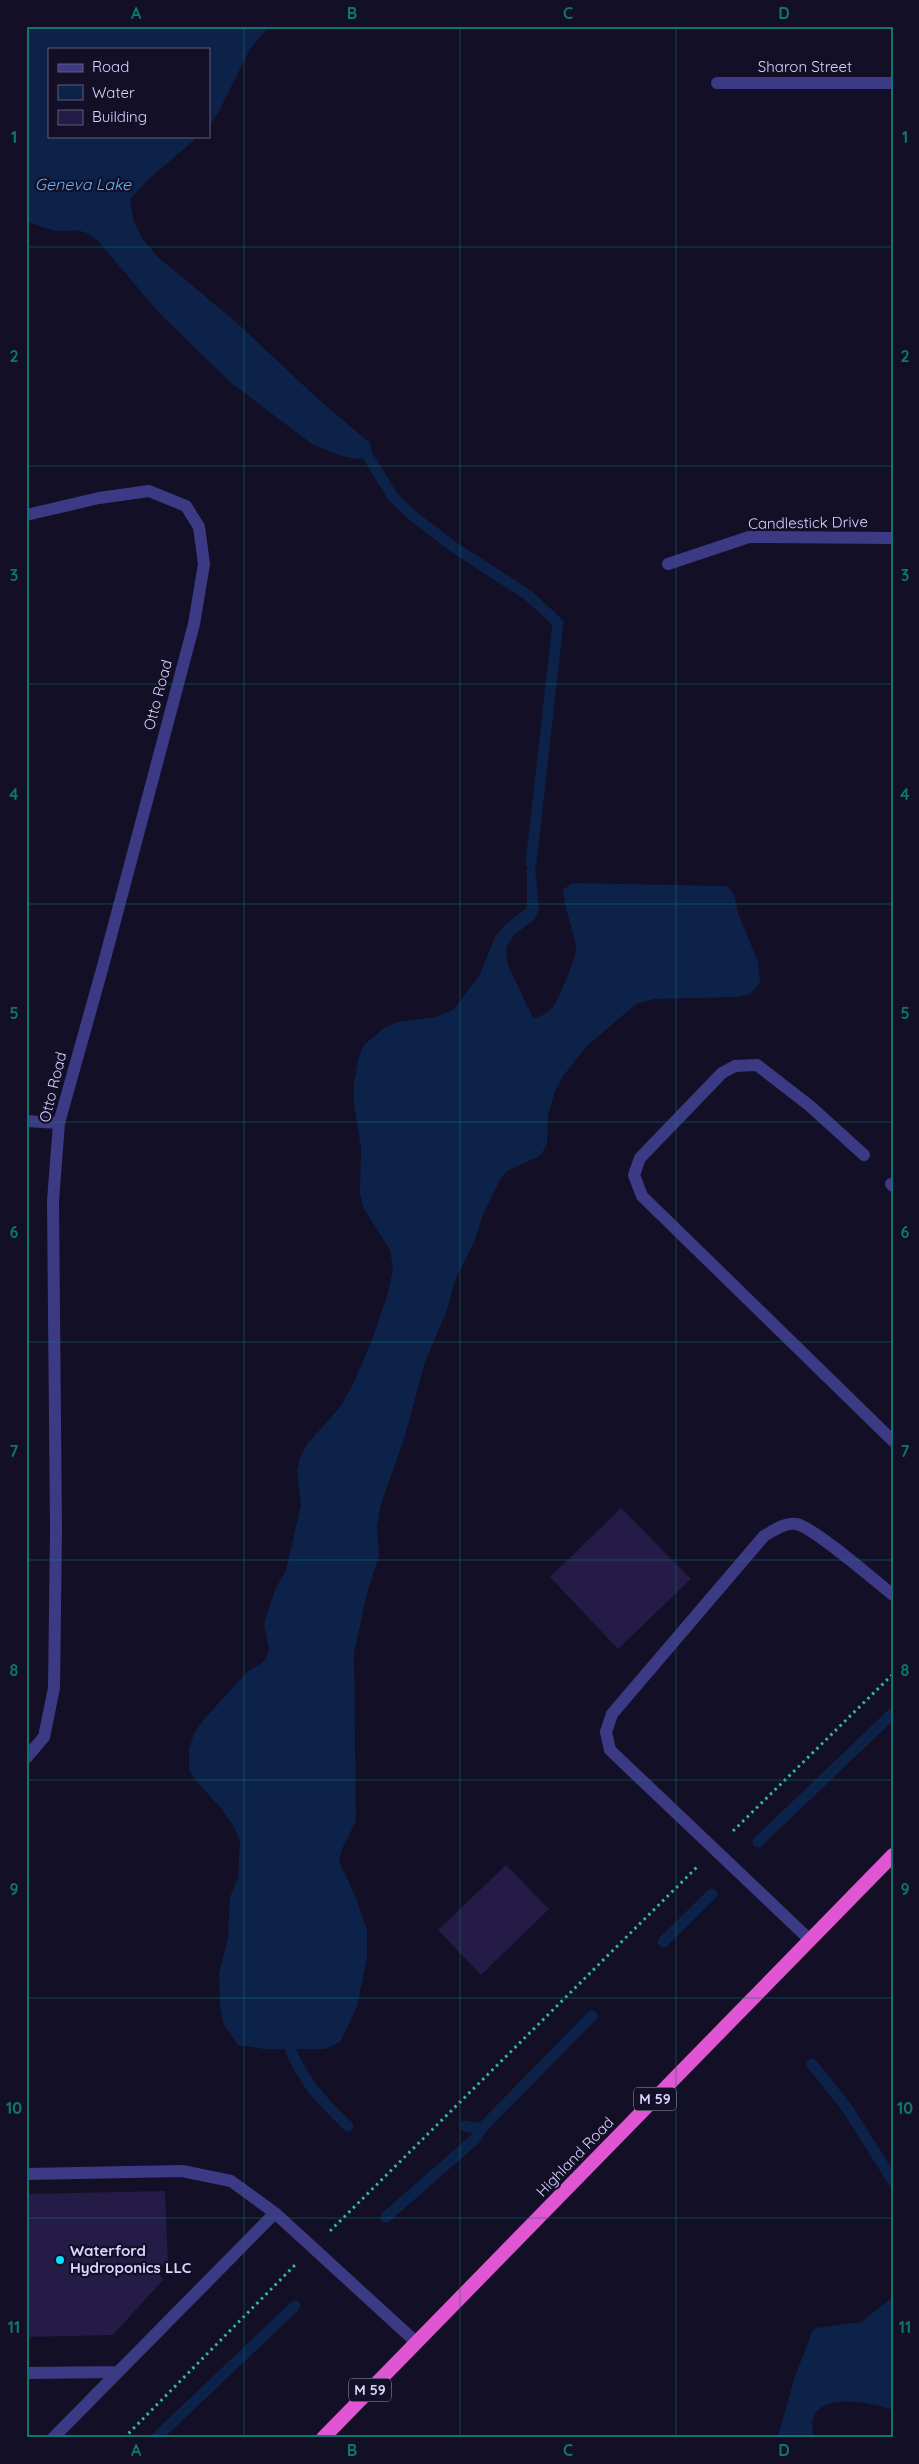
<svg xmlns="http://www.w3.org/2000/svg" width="919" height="2464" viewBox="0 0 919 2464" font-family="Quicksand,sans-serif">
  <rect width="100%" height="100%" fill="#130f26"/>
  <!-- water -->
  <path fill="#0c2248" d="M26,26H269L250,49L218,113L209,125V49H49V136H199L151,177L130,199L134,222L142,238L158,257L236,322L318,399L370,443L373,457L357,459L341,456L312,444L230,382L161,315L98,241C77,224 75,234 53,230C44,228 35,224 26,221Z
    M530,863L535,868L539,909L535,919L513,936L506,948L508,965L533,1018C540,1017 548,1013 553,1007C558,1000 578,955 576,946C573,927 564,910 563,890L572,883L727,886L734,894L738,913L758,962L760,983L750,994L737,997L654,999L636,1004L587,1046L563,1076L555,1091L548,1116L547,1144L541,1155L506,1172L500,1180L482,1217L475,1240L455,1280L447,1310L425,1362L405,1436L381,1504L377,1527L379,1555L367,1594L354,1653L356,1821L342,1849L339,1861L356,1898L367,1930V1958L357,2007L340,2042L325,2049H264L238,2045L224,2025L220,2007L219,1973L228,1938L230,1897L238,1878L240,1841L234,1827L220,1807L196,1781L189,1770V1750L194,1733L206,1717L248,1671L262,1663L266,1658L269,1650L264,1625L267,1614L275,1590L286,1570L301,1505L297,1470L300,1458L307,1444L341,1406L354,1382L372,1340L388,1293L393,1269L390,1250L364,1209L360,1194L361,1148L354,1104V1083L359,1056L364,1045L384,1028L397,1022L436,1017L454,1009L479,976L495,937L505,925L527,907V870Z
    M893,2297V2410C867,2401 801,2388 814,2438H776L779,2433L794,2379L812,2332L816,2328L861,2322Z"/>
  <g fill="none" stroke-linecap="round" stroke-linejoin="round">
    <!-- stream -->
    <path stroke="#0c2248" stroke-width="11" d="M369,458L393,497L413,516L455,548L528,595L558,623L531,863
      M758,1842L893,1713
      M663,1942L712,1894
      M290,2049C305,2084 321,2100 348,2126
      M812,2064L847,2108L893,2181
      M465,2126L481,2129
      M386,2217L475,2139L481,2129L592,2016
      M156,2438L295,2306"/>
  </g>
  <!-- building -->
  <path fill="#241b47" d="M621,1508L691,1579L618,1649L550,1577Z
    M506,1865L549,1909L481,1975L438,1930Z
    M165,2191L168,2262L157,2269L163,2280L113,2335L26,2337V2194Z"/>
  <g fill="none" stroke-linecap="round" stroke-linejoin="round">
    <!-- path -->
    <path stroke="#2fb8b0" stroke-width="3" stroke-dasharray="2.5 4" stroke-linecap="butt" d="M733,1831L893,1674
      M330,2231L697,1867
      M124,2438L295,2265"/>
    <!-- service -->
    <path stroke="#3d3a85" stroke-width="12" d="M864,1155L810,1106L757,1065L735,1066L722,1073L640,1158L634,1175L642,1196L893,1441
      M891,1184L893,1186
      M810,1940L610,1750L606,1732L612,1714L764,1536C773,1531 785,1522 796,1524C814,1527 875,1581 893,1595
      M26,2174L182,2171L231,2181L275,2213
      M26,2373L118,2372
      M53,2438L275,2213L417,2343"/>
    <!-- minor -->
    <path stroke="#3d3a85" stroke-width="12" d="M717,83H893
      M26,515L99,498L149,491L186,506L199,527L204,564L194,624L103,966L59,1123L53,1201L56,1531L54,1688L44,1737L26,1758
      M668,564L749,537L893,538
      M26,1121L59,1123"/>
    <!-- trunk -->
    <path stroke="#e055d1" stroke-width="14" d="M323,2438L893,1855"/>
  </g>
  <!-- grid -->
  <path fill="none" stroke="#0f766e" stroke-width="1" stroke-opacity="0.55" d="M244,26V2438M460,26V2438M676,26V2438M26,247H893M26,466H893M26,684H893M26,904H893M26,1122H893M26,1342H893M26,1560H893M26,1780H893M26,1998H893M26,2218H893"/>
  <!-- markers -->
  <circle fill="#00e5ff" stroke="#130f26" stroke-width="2" cx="60" cy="2260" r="5"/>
  <g text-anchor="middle" stroke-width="4.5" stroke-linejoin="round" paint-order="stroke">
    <!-- shield labels -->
    <g fill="#130f26" stroke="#9e99be" stroke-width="1">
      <rect x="634" y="2087.5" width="42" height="23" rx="4"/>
      <rect x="349" y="2378.5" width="42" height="23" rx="4"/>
    </g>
    <g font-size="14" font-weight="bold" fill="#d9d4ff">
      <text x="655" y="2104">M 59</text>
      <text x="370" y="2395">M 59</text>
    </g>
    <!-- street labels -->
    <g font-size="15" fill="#d9d4ff" stroke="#130f26">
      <text x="805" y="72">Sharon Street</text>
      <text transform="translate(808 523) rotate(-1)" y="5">Candlestick Drive</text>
      <text transform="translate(158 695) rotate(-75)" y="5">Otto Road</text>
      <text transform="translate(53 1087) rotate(-76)" y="5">Otto Road</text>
      <text transform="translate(575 2157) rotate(-46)" y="5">Highland Road</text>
    </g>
    <!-- poi labels -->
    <g font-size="15" font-weight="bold" fill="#d9d4ff" stroke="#130f26" text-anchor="start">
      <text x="70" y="2256">Waterford<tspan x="70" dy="17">Hydroponics LLC</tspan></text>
    </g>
    <!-- water labels -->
    <g font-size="16" font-style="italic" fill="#62b6ff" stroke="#130f26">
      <text x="83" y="190">Geneva Lake</text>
    </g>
  </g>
  <!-- border -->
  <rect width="919" height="2464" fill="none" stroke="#130f26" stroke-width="55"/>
  <!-- legend -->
  <rect x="48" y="48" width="162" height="90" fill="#130f26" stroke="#625e7d"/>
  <rect x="58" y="64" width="25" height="8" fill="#3d3a85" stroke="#625e7d"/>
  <text x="92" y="72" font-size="15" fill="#d9d4ff">Road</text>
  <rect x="58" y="85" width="25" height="15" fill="#0c2248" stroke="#625e7d"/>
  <text x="92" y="98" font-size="15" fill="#d9d4ff">Water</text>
  <rect x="58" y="110" width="25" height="15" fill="#241b47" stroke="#625e7d"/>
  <text x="92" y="122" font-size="15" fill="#d9d4ff">Building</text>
  <rect x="28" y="28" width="864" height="2408" fill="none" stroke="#0f766e" stroke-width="2"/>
  <g font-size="16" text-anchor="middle" font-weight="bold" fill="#0f766e">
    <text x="136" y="19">A</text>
    <text x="352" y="19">B</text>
    <text x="568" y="19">C</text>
    <text x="784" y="19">D</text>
    <text x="14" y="143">1</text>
    <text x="905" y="143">1</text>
    <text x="14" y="362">2</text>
    <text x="905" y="362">2</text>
    <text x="14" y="581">3</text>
    <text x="905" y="581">3</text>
    <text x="14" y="800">4</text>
    <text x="905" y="800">4</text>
    <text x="14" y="1019">5</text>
    <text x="905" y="1019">5</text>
    <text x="14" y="1238">6</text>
    <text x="905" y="1238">6</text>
    <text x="14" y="1457">7</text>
    <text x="905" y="1457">7</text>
    <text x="14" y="1676">8</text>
    <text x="905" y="1676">8</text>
    <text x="14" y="1895">9</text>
    <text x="905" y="1895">9</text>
    <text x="14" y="2114">10</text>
    <text x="905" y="2114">10</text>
    <text x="14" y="2333">11</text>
    <text x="905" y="2333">11</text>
    <text x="136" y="2456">A</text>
    <text x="352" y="2456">B</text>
    <text x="568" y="2456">C</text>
    <text x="784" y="2456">D</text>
  </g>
</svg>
